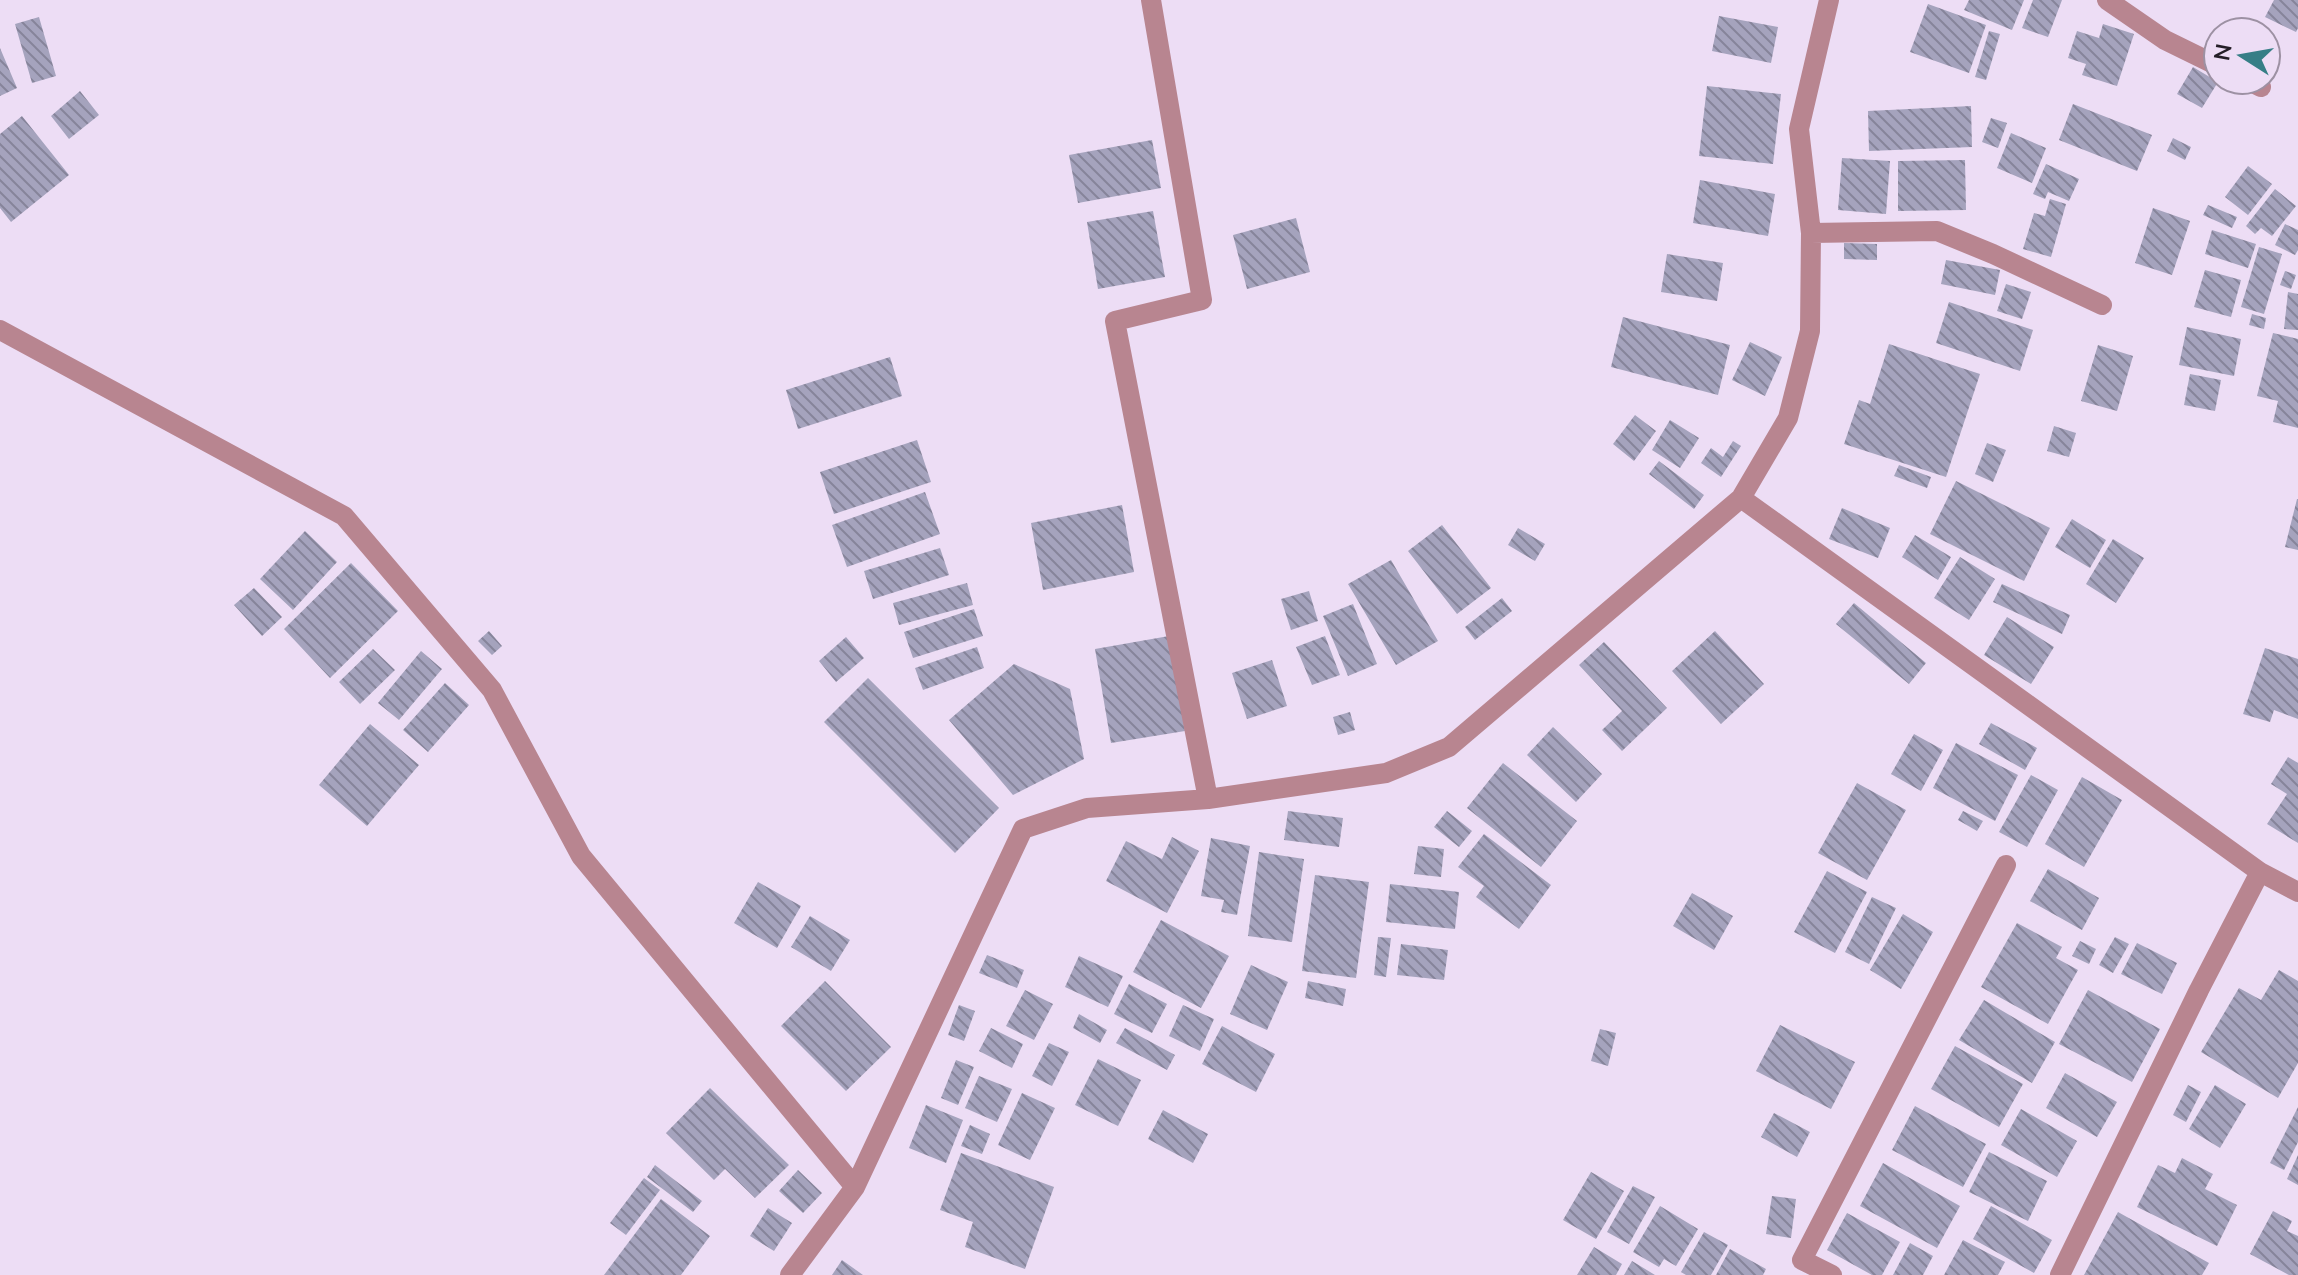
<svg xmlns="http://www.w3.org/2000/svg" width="2298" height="1275" viewBox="0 0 2298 1275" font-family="'Nunito Sans',sans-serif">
  <defs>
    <pattern id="building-back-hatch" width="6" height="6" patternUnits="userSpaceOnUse" patternTransform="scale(2)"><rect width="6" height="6" fill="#a5a3bd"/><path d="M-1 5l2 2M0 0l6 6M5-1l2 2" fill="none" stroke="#86849a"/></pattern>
  </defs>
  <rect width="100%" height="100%" fill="#edddf5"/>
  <!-- building -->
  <path fill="url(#building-back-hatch)" d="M1969,0H2024L2012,30L1964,10Z
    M2033,0H2062L2048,37L2022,28Z
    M2274,0H2298V28L2296,32L2265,17Z
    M1928,4L1986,25L1969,73L1910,52Z
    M1719,16L1778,27L1771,63L1712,51Z
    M39,17L56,76L32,83L15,24Z
    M2103,24L2134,34L2117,86L2082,75L2086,64L2068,58L2077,31L2099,38Z
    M1989,31L2000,34L1986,80L1975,77Z
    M0,48L17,88L0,96Z
    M2193,67L2218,82L2202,108L2177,94Z
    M1707,86L1781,94L1773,164L1699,156Z
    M80,91L99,115L69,139L51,116Z
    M2073,104L2152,135L2137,171L2059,140Z
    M1971,106L1972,147L1869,151L1868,111Z
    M22,116L69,175L11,222L0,208V134Z
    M1991,118L2007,123L1998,148L1982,142Z
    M2011,133L2046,148L2032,183L1997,168Z
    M2173,138L2191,147L2185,160L2167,151Z
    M1152,140L1161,188L1078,203L1069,155Z
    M1842,158L1890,161L1886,214L1838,210Z
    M1965,160L1966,210L1898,211V161Z
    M2046,164L2079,179L2069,201L2048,192L2045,199L2033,194Z
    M2248,166L2272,184L2248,215L2225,197Z
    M1700,180L1775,194L1768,236L1693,223Z
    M2275,189L2296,206L2272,236L2261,228L2255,234L2246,226Z
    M2050,199L2066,204L2051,257L2023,249L2034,213L2045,216Z
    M2208,205L2237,217L2232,228L2203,215Z
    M2153,208L2190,221L2172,275L2135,263Z
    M1153,211L1165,277L1098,289L1087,222Z
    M1296,218L1310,272L1247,289L1233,235Z
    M2285,224L2298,230V250L2295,255L2275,245Z
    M2212,230L2256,244L2248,268L2205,254Z
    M1844,243L1877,244V260L1844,259Z
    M2259,247L2282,254L2264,314L2241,307Z
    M1667,254L1723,263L1717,301L1661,292Z
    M1946,260L2000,270L1995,295L1941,284Z
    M2205,270L2241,280L2231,317L2194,307Z
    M2285,271L2296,275L2291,289L2280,285Z
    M2006,284L2031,292L2022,319L1997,311Z
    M2288,292L2298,294V330L2284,329Z
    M1949,302L2033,330L2020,371L1936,343Z
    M2252,314L2266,318L2264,329L2249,325Z
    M1623,317L1730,345L1718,395L1611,367Z
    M2187,327L2241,339L2234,376L2179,365Z
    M2273,333L2298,339V428L2273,422L2278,401L2257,396Z
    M1750,342L1782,357L1765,396L1732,380Z
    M1889,344L1980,374L1946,477L1844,444L1859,400L1870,404Z
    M2098,345L2133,356L2117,411L2081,401Z
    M890,357L902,396L798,429L786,390Z
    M2190,374L2221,380L2215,411L2184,405Z
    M1635,415L1656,431L1634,461L1613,444Z
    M1670,420L1699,438L1680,468L1652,450Z
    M2054,426L2076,433L2069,457L2047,451Z
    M917,440L931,482L834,514L820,472Z
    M1733,441L1741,446L1721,477L1701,463L1711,448L1723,457Z
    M1987,443L2006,450L1993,482L1975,474Z
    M1659,461L1704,495L1694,509L1649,474Z
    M1899,465L1931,477L1927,488L1894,476Z
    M1956,481L2050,528L2024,581L1930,534Z
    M925,492L940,534L847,567L832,525Z
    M2297,499H2298V550L2285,547Z
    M1122,505L1134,572L1043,590L1031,523Z
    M1842,508L1890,528L1878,558L1829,539Z
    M2072,519L2106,540L2090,568L2055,547Z
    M1442,525L1491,588L1457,614L1408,551Z
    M1518,528L1545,544L1535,561L1508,545Z
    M305,531L337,562L293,610L260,579Z
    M1915,535L1951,557L1938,580L1902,557Z
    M2113,539L2144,558L2116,603L2086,584Z
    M940,548L949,575L873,599L864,571Z
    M1960,557L1995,579L1969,620L1934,598Z
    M1391,560L1438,641L1396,665L1348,584Z
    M351,563L398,611L330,678L284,629Z
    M967,583L973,605L899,625L893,603Z
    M2002,584L2070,615L2062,634L1993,602Z
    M254,588L282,617L262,636L234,605Z
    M1309,591L1318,621L1291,630L1281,599Z
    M1502,598L1512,611L1475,640L1465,627Z
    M1854,603L1926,663L1909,684L1836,624Z
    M1353,604L1377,664L1348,676L1323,616Z
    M974,609L983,636L913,658L904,632Z
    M2007,617L2054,647L2031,684L1984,655Z
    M489,631L502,646L492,655L478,641Z
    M1715,631L1764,684L1721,724L1672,671Z
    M1169,636L1185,731L1111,743L1095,649Z
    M1325,636L1340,675L1312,685L1296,647Z
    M846,637L864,658L836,682L819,661Z
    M1604,642L1667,708L1622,751L1602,730L1622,711L1579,665Z
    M977,647L984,668L923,690L915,668Z
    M2265,648L2298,659V719L2274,710L2270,722L2243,714Z
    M373,649L395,670L360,704L339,682Z
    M421,651L442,669L399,720L378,703Z
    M1272,660L1287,706L1247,719L1232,673Z
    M1014,664L1070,689L1084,759L1013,795L949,720Z
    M868,678L999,808L955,853L824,722Z
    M445,683L469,705L428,752L403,730Z
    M1350,712L1355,730L1338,735L1333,717Z
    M1991,723L2037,748L2025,770L1979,744Z
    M370,724L419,765L367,826L319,785Z
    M1553,727L1602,774L1576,802L1527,755Z
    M1914,734L1943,750L1921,791L1891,774Z
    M1956,743L2018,775L1995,821L1933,788Z
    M2288,757L2298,763V843L2267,824L2287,794L2271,784Z
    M1503,763L1577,821L1541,867L1467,808Z
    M2031,775L2058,790L2027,847L1999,832Z
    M2082,777L2122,800L2084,867L2045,844Z
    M1857,783L1906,810L1867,880L1818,853Z
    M1288,811L1343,818L1339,847L1284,840Z
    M1447,811L1472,831L1459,847L1434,827Z
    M1963,811L1983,821L1977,831L1958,820Z
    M1484,834L1551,885L1519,929L1476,897L1484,886L1458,867Z
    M1172,837L1199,851L1167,913L1106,881L1126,841L1162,859Z
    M1211,838L1250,846L1237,915L1221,912L1224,900L1201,896Z
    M1418,846L1444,849L1441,877L1414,874Z
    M1259,852L1304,859L1292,942L1248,936Z
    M2048,869L2099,898L2082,930L2030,901Z
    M1827,871L1867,892L1835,953L1794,932Z
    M1315,875L1369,882L1356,978L1302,971Z
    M758,882L801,906L777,948L734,923Z
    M1390,884L1459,892L1455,929L1386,922Z
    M1692,893L1733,916L1714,950L1673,926Z
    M1872,897L1896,908L1869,964L1845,952Z
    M1903,914L1933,932L1901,989L1870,970Z
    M810,916L850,940L831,971L791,947Z
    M1161,920L1229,956L1201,1008L1133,972Z
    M2017,923L2062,947L2056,958L2078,970L2048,1024L1981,987Z
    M1378,937L1391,938L1386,977L1374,975Z
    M2115,937L2129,944L2113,973L2099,965Z
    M2080,941L2096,949L2089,964L2072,956Z
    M2137,943L2177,963L2162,994L2121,974Z
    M1401,944L1448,950L1444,980L1397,975Z
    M987,955L1024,970L1017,988L979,973Z
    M1079,956L1123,976L1108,1007L1065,987Z
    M1251,965L1288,982L1267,1030L1230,1014Z
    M2279,970L2298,981V1063L2278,1098L2201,1052L2239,988L2261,1000Z
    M825,981L891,1047L846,1091L781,1026Z
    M1308,981L1346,989L1343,1006L1305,998Z
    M1129,984L1167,1004L1152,1033L1114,1014Z
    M1025,990L1053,1004L1034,1040L1006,1026Z
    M2088,990L2160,1029L2132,1082L2059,1044Z
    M1984,1000L2055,1042L2032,1083L1959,1040Z
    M959,1005L975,1011L964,1041L948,1035Z
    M1183,1005L1214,1019L1200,1051L1169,1036Z
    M1079,1014L1107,1030L1100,1043L1073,1028Z
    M1780,1025L1855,1062L1831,1109L1756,1071Z
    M1222,1026L1275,1054L1256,1092L1202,1064Z
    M991,1028L1023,1044L1012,1068L979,1051Z
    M1125,1028L1175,1055L1167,1070L1116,1043Z
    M1600,1029L1616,1033L1608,1066L1591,1061Z
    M1049,1043L1069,1052L1052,1086L1032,1076Z
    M1955,1046L2023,1084L1999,1127L1931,1089Z
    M1098,1059L1141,1080L1118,1126L1075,1105Z
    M956,1060L974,1067L958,1105L941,1098Z
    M2065,1073L2117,1102L2097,1137L2046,1108Z
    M979,1076L1012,1089L997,1122L965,1108Z
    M2188,1085L2201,1092L2186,1122L2173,1115Z
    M2215,1085L2246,1104L2220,1148L2189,1129Z
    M710,1088L789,1165L755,1198L725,1169L714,1180L666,1133Z
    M1022,1093L1055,1108L1030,1160L998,1145Z
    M926,1105L963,1120L946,1163L909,1148Z
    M1915,1106L1986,1144L1963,1187L1892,1150Z
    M2298,1107V1142L2284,1170L2270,1163Z
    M2021,1109L2077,1141L2057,1177L2001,1145Z
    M1163,1110L1208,1134L1193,1163L1148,1139Z
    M1774,1113L1810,1132L1797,1157L1761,1137Z
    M970,1125L990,1134L982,1154L961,1146Z
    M1989,1152L2047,1181L2028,1221L1969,1192Z
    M961,1153L1054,1187L1025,1269L965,1247L973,1222L940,1210Z
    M2298,1155V1185L2287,1179Z
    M2182,1158L2213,1174L2205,1189L2237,1205L2217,1246L2137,1207L2158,1165L2175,1173Z
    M1883,1163L1960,1206L1937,1248L1860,1206Z
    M655,1165L702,1201L693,1212L647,1177Z
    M798,1170L822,1193L803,1213L779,1191Z
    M1591,1172L1624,1191L1596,1239L1563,1220Z
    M644,1178L660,1190L626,1235L610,1223Z
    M1633,1186L1655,1197L1629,1244L1607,1232Z
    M1772,1196L1796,1199L1791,1238L1766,1234Z
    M661,1199L710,1236L681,1275H604Z
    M1660,1206L1698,1229L1676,1266L1664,1259L1659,1267L1633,1252Z
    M1991,1206L2052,1240L2034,1273L1973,1239Z
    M768,1208L792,1223L774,1251L750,1236Z
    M2273,1211L2292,1221L2287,1231L2298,1236V1275H2289L2250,1254Z
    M2118,1212L2209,1263L2202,1275H2084Z
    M1847,1213L1900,1242L1882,1275H1872L1827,1250Z
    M1704,1232L1728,1245L1711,1275H1686L1681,1272Z
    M1963,1240L2005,1262L1998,1275H1944Z
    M1910,1243L1933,1256L1923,1275H1893Z
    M1594,1247L1622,1264L1616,1275H1577Z
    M1730,1249L1766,1269L1763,1275H1716Z
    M842,1260L863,1275H832Z
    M1632,1261L1655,1275H1624Z"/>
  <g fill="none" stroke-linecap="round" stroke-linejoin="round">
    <!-- minor -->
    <path stroke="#b88590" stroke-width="20" d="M1151,0L1202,300L1115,321L1208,799
      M2107,0L2165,40L2218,66
      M2247,80L2261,87
      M1811,233L1937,231L1993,254L2102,305
      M0,330L344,516L492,690L581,856L855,1187
      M1741,498L2260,872L2298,892
      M790,1275L855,1187L1023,829L1087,808L1208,799L1386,773L1449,747L1741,498L1788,418L1810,331L1811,233L1799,129L1829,0
      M1832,1275L1802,1260L2006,865
      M2060,1275L2199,990L2260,872"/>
  </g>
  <!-- north arrow -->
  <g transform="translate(2242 56) rotate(281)"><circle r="38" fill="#edddf5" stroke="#9d91a3" stroke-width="2"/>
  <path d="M0-6L14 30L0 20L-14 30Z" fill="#367e86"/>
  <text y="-12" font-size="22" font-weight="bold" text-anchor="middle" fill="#241e27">N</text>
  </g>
</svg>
